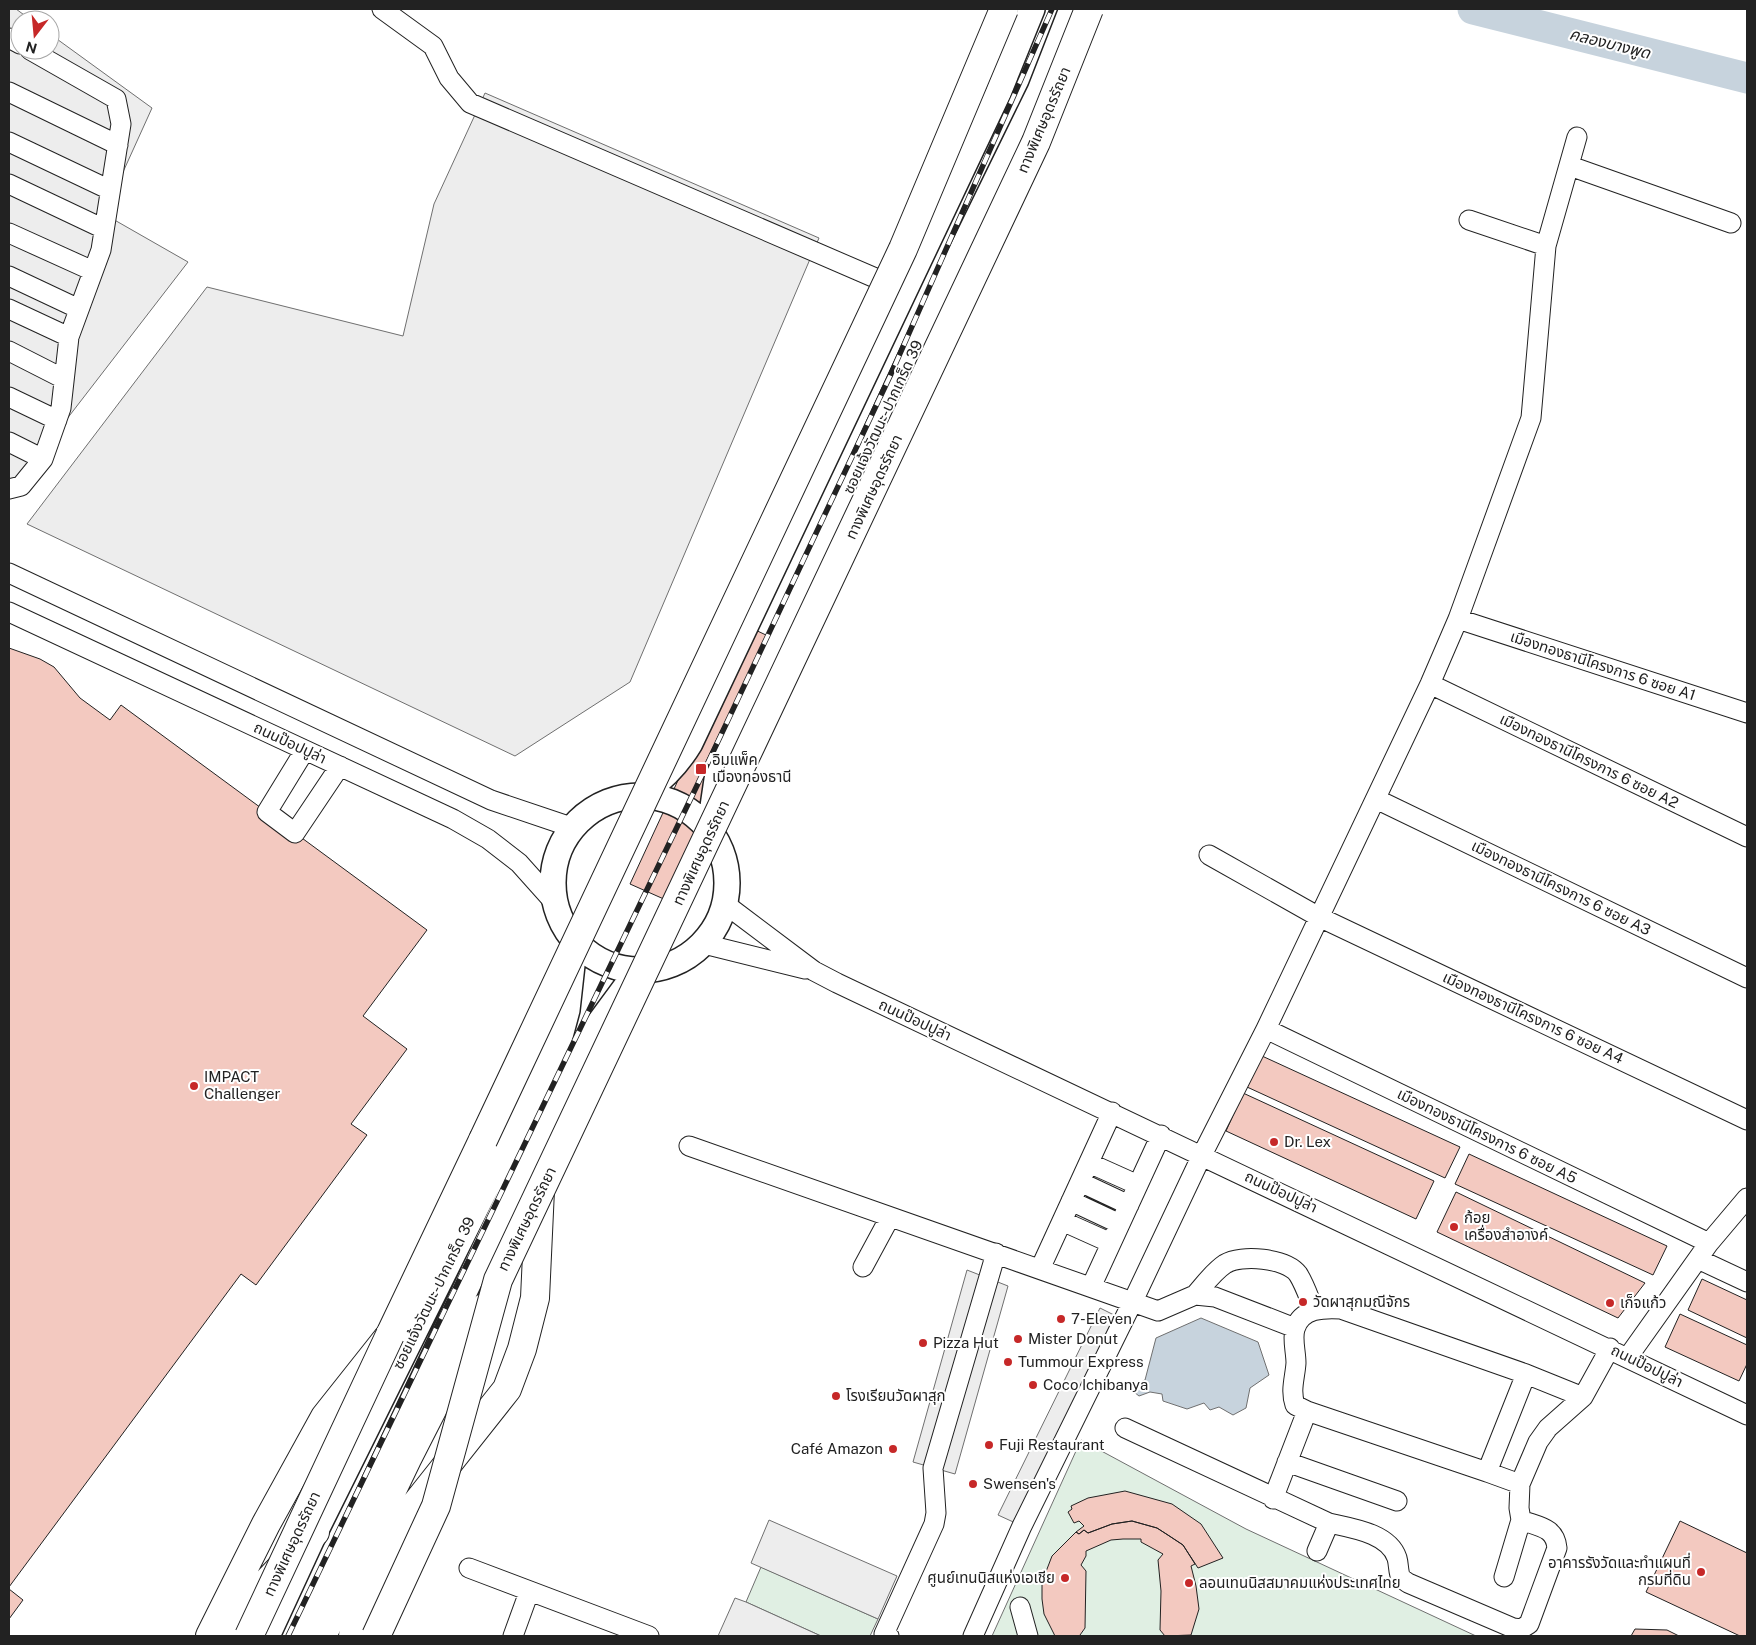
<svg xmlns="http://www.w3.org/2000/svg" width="1756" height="1645" viewBox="0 0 1756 1645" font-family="'Public Sans','Noto Sans Thai',sans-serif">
  <rect width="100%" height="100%" fill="#fff"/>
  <!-- green -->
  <path fill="#e0efe3" stroke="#6f6f6f" d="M1081,1440L1246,1529L1476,1636H992Z
    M761,1567L878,1619L870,1636H821L746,1602Z"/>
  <!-- parking -->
  <path fill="#ededed" stroke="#6f6f6f" d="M9,9H16L31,20H20V50H50V34L152,108L104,214L188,262L9,494Z
    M485,93L819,238L630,682L515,756L27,524L207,287L403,336L434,204Z
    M967,1270L1008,1286L955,1474L913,1462Z
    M1100,1308L1124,1320L1022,1526L998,1515Z
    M769,1520L897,1576L878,1619L751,1563Z
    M735,1598L746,1602L821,1636H718Z"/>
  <!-- water -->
  <path fill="#c7d3dd" stroke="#6f6f6f" d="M1201,1318L1258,1342L1269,1375L1250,1388L1246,1408L1233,1415L1219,1407L1210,1410L1204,1403L1187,1409L1163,1401L1162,1394L1150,1392L1139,1396L1134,1392V1386L1145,1380L1156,1338Z"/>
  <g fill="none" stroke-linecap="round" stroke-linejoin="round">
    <!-- river -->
    <path stroke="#c7d3dd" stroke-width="31" d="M1473,9L1747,78"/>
  </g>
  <!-- building -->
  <path fill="#f3c9c0" stroke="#222" d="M749,627L785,644L666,900L630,884Z
    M9,648L40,659L54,667L80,698L110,720L121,705L427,930L363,1016L407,1049L351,1124L367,1135L256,1285L241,1274L9,1587Z
    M1262,1056L1460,1147L1445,1178L1247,1087Z
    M1243,1093L1434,1181L1416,1219L1226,1131Z
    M1469,1154L1667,1246L1653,1275L1455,1184Z
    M1456,1192L1645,1283L1618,1318L1437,1232Z
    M1702,1279L1747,1300V1338L1688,1310Z
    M1680,1314L1747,1345V1364L1739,1381L1665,1347Z
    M1125,1491L1172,1504L1201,1524L1223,1558L1198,1568L1183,1545L1157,1528L1132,1521L1112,1524L1088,1533L1084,1530L1079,1534L1076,1532L1084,1526L1079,1521L1074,1523L1068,1512L1072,1509L1071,1506L1088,1498Z
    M1132,1521L1157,1528L1168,1535L1183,1545L1195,1564L1191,1566L1196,1586L1199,1609L1191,1635L1165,1636L1160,1630L1161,1591L1158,1560L1163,1554L1141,1542V1539H1123L1111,1540L1086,1551V1556L1081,1565L1086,1571L1085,1628L1080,1635L1081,1636H1055L1044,1614L1042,1599V1582L1052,1556L1076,1532L1079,1534L1084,1530L1088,1533L1112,1524Z
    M1680,1521L1747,1553V1636H1740L1646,1592Z
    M9,1589L23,1600L9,1619Z
    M1635,1629L1667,1630L1679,1636H1631Z"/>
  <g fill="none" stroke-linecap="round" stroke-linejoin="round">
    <!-- minor casing -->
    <g stroke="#222" stroke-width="21">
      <path id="minor" d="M382,9L433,46L449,78L470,103L887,283
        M9,38L20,44
        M9,92L118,145
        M9,142L110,190
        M1570,166L1731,223
        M9,184L104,229
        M9,233L93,271
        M1546,246L1577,137
        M9,276L79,309
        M9,309L69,337
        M9,351L64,379
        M9,397L57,420
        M9,442L43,459
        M9,489L21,486L43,459L61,408L69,337L101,250L121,124L116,99L30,50
        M9,573L491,800L571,827
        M9,612L453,819L488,839L519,863L553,901
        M1458,619L1747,713
        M1430,684L1747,837
        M305,750L267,812L295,833L340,766
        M1376,799L1747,978
        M1209,855L1319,917L1747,1120
        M725,904L814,971L837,983L1747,1415
        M704,944L805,969
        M1266,1029L1709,1243
        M689,1146L1158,1311L1195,1295L1215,1297L1295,1328
        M1089,1163L1138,1185
        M1080,1182L1129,1205
        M1071,1201L1120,1224
        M1062,1221L1111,1243
        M1698,1259L1747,1282
        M863,1267L890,1217
        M1040,1269L1112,1112
        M1091,1287L1161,1135
        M1195,1295C1204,1285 1213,1272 1225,1264C1241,1254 1286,1258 1298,1274C1305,1285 1309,1298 1314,1310
        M1628,1357L1709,1243L1747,1198
        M1125,1428L1329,1523L1317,1551
        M1287,1462L1397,1501
        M1487,1472L1307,1411L1295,1405C1290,1390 1295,1378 1296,1363C1296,1352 1292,1339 1295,1329C1301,1308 1324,1308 1341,1309L1526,1374
        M1520,1484L1487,1472L1526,1374L1583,1397
        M1273,1499L1307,1411
        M1329,1523C1351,1528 1389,1533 1397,1558C1399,1565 1398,1572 1401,1578L1408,1583L1513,1628L1521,1629L1529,1624L1557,1548C1555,1527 1539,1527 1521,1520
        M469,1568L649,1636
        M1504,1577L1521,1520L1519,1508L1520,1484L1538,1442L1548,1428L1583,1397L1610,1348
        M1020,1607L1028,1636
        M513,1636L529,1592
        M889,1636L884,1634L934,1524L936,1513L933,1468L996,1253
        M973,1636L1022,1526L1133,1301L1202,1155L1266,1029L1430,684L1458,619L1531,418L1546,246L1469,220"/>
    </g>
    <!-- major casing -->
    <g stroke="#222" stroke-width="28">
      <path id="major" d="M648,789C666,776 678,763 690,743L998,93L1032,9
        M553 883a87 87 0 1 1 174 0a87 87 0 1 1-174 0Z
        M711,820L719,766L793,613L926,324L1040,91L1072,9
        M267,1636L315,1532L559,1040L567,1010L573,956
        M302,1636L543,1125L589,1037L634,976"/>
    </g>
    <!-- highway casing -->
    <g stroke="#222" stroke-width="30">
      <path id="highway" d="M223,1628L315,1532
        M210,1636L266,1524L325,1417L390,1335L483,1140
        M322,1636L407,1459L484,1308
        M353,1636L412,1509L507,1389L522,1349L535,1298L543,1125"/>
    </g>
    <!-- minor -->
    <use href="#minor" stroke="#fff" stroke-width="19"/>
    <!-- major -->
    <use href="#major" stroke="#fff" stroke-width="25"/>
    <!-- highway -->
    <use href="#highway" stroke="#fff" stroke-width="28"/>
    <!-- rail casing -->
    <g stroke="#222" stroke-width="5.5">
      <path id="rail" d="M288,1636L704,771L891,374L1052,9"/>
    </g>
    <!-- rail -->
    <use href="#rail" stroke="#fff" stroke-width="4" stroke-dasharray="11" stroke-linecap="butt"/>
    <!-- highway-bridge casing -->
    <g stroke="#222" stroke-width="30" stroke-linecap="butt">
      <path id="highway-bridge" d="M483,1140L903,249L1004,9
        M249,1636L390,1335
        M376,1636L436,1506L498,1280L1036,142L1089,9"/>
    </g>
    <!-- highway-bridge -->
    <use href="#highway-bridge" stroke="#fff" stroke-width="28"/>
  </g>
  <!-- markers -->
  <g fill="#c62828" stroke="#fff" stroke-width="2">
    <rect x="695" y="763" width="12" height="12" rx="2.5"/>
    <circle cx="194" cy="1086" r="5"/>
    <circle cx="1274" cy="1142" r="5"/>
    <circle cx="1454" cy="1227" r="5"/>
    <circle cx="1303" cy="1302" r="5"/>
    <circle cx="1610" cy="1303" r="5"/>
    <circle cx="1061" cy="1319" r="5"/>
    <circle cx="1018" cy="1339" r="5"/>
    <circle cx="923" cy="1343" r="5"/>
    <circle cx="1008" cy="1362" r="5"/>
    <circle cx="1033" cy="1385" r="5"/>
    <circle cx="836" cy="1396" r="5"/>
    <circle cx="989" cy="1445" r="5"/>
    <circle cx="893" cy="1449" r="5"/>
    <circle cx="973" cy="1484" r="5"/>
    <circle cx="1701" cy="1572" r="5"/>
    <circle cx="1065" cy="1578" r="5"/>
    <circle cx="1189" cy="1583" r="5"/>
  </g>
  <g text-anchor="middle" stroke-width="4" stroke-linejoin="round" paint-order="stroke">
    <!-- street labels -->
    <g font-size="15" fill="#222" stroke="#fff">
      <text transform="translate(1044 120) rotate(-67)" y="5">ทางพิเศษอุดรรัถยา</text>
      <text transform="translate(883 417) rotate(-65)" y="5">ซอยแจ้งวัฒนะ-ปากเกร็ด 39</text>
      <text transform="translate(874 487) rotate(-65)" y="5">ทางพิเศษอุดรรัถยา</text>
      <text transform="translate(1603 666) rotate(18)" y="5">เมืองทองธานีโครงการ 6 ซอย A1</text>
      <text transform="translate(290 743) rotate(25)" y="5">ถนนป๊อปปูล่า</text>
      <text transform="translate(1589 761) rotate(26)" y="5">เมืองทองธานีโครงการ 6 ซอย A2</text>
      <text transform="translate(701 853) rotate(-65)" y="5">ทางพิเศษอุดรรัถยา</text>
      <text transform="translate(1561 888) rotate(26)" y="5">เมืองทองธานีโครงการ 6 ซอย A3</text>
      <text transform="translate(1533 1018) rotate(25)" y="5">เมืองทองธานีโครงการ 6 ซอย A4</text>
      <text transform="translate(915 1020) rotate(25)" y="5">ถนนป๊อปปูล่า</text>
      <text transform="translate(1487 1136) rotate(26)" y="5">เมืองทองธานีโครงการ 6 ซอย A5</text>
      <text transform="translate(1281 1192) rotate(25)" y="5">ถนนป๊อปปูล่า</text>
      <text transform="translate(527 1219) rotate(-64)" y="5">ทางพิเศษอุดรรัถยา</text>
      <text transform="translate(434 1293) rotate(-64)" y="5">ซอยแจ้งวัฒนะ-ปากเกร็ด 39</text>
      <text transform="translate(1647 1366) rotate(26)" y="5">ถนนป๊อปปูล่า</text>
      <text transform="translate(292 1544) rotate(-65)" y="5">ทางพิเศษอุดรรัถยา</text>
    </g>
    <!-- poi labels -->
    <g font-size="15" fill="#222" stroke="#fff" text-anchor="start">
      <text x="712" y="765">อิมแพ็ค<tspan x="712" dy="17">เมืองทองธานี</tspan></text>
      <text x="204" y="1082">IMPACT<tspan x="204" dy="17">Challenger</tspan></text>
      <text x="1284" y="1147">Dr. Lex</text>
      <text x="1464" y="1223">ก้อย<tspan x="1464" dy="17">เครื่องสำอางค์</tspan></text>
      <text x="1313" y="1307">วัดผาสุกมณีจักร</text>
      <text x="1620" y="1308">เก็จแก้ว</text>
      <text x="1071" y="1324">7-Eleven</text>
      <text x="1028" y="1344">Mister Donut</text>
      <text x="933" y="1348">Pizza Hut</text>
      <text x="1018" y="1367">Tummour Express</text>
      <text x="1043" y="1390">Coco Ichibanya</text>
      <text x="846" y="1401">โรงเรียนวัดผาสุก</text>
      <text x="999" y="1450">Fuji Restaurant</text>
      <text x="883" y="1454" text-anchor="end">Café Amazon</text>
      <text x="983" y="1489">Swensen's</text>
      <text x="1691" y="1568" text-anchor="end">อาคารรังวัดและทำแผนที่<tspan x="1691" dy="17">กรมที่ดิน</tspan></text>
      <text x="1055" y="1583" text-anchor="end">ศูนย์เทนนิสแห่งเอเชีย</text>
      <text x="1199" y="1588">ลอนเทนนิสสมาคมแห่งประเทศไทย</text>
    </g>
    <!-- water labels -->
    <g font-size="16" font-style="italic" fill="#222" stroke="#fff">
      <text transform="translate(1610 43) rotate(14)" y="6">คลองบางพูด</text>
    </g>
  </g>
  <!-- border -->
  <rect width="1756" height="1645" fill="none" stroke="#222222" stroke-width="20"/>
  <!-- north arrow -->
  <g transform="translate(35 35) rotate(196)"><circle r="24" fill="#ffffff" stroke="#a7a7a7"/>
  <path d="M0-4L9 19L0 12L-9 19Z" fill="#c62828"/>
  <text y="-8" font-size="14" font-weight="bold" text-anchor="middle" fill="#222222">N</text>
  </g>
</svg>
